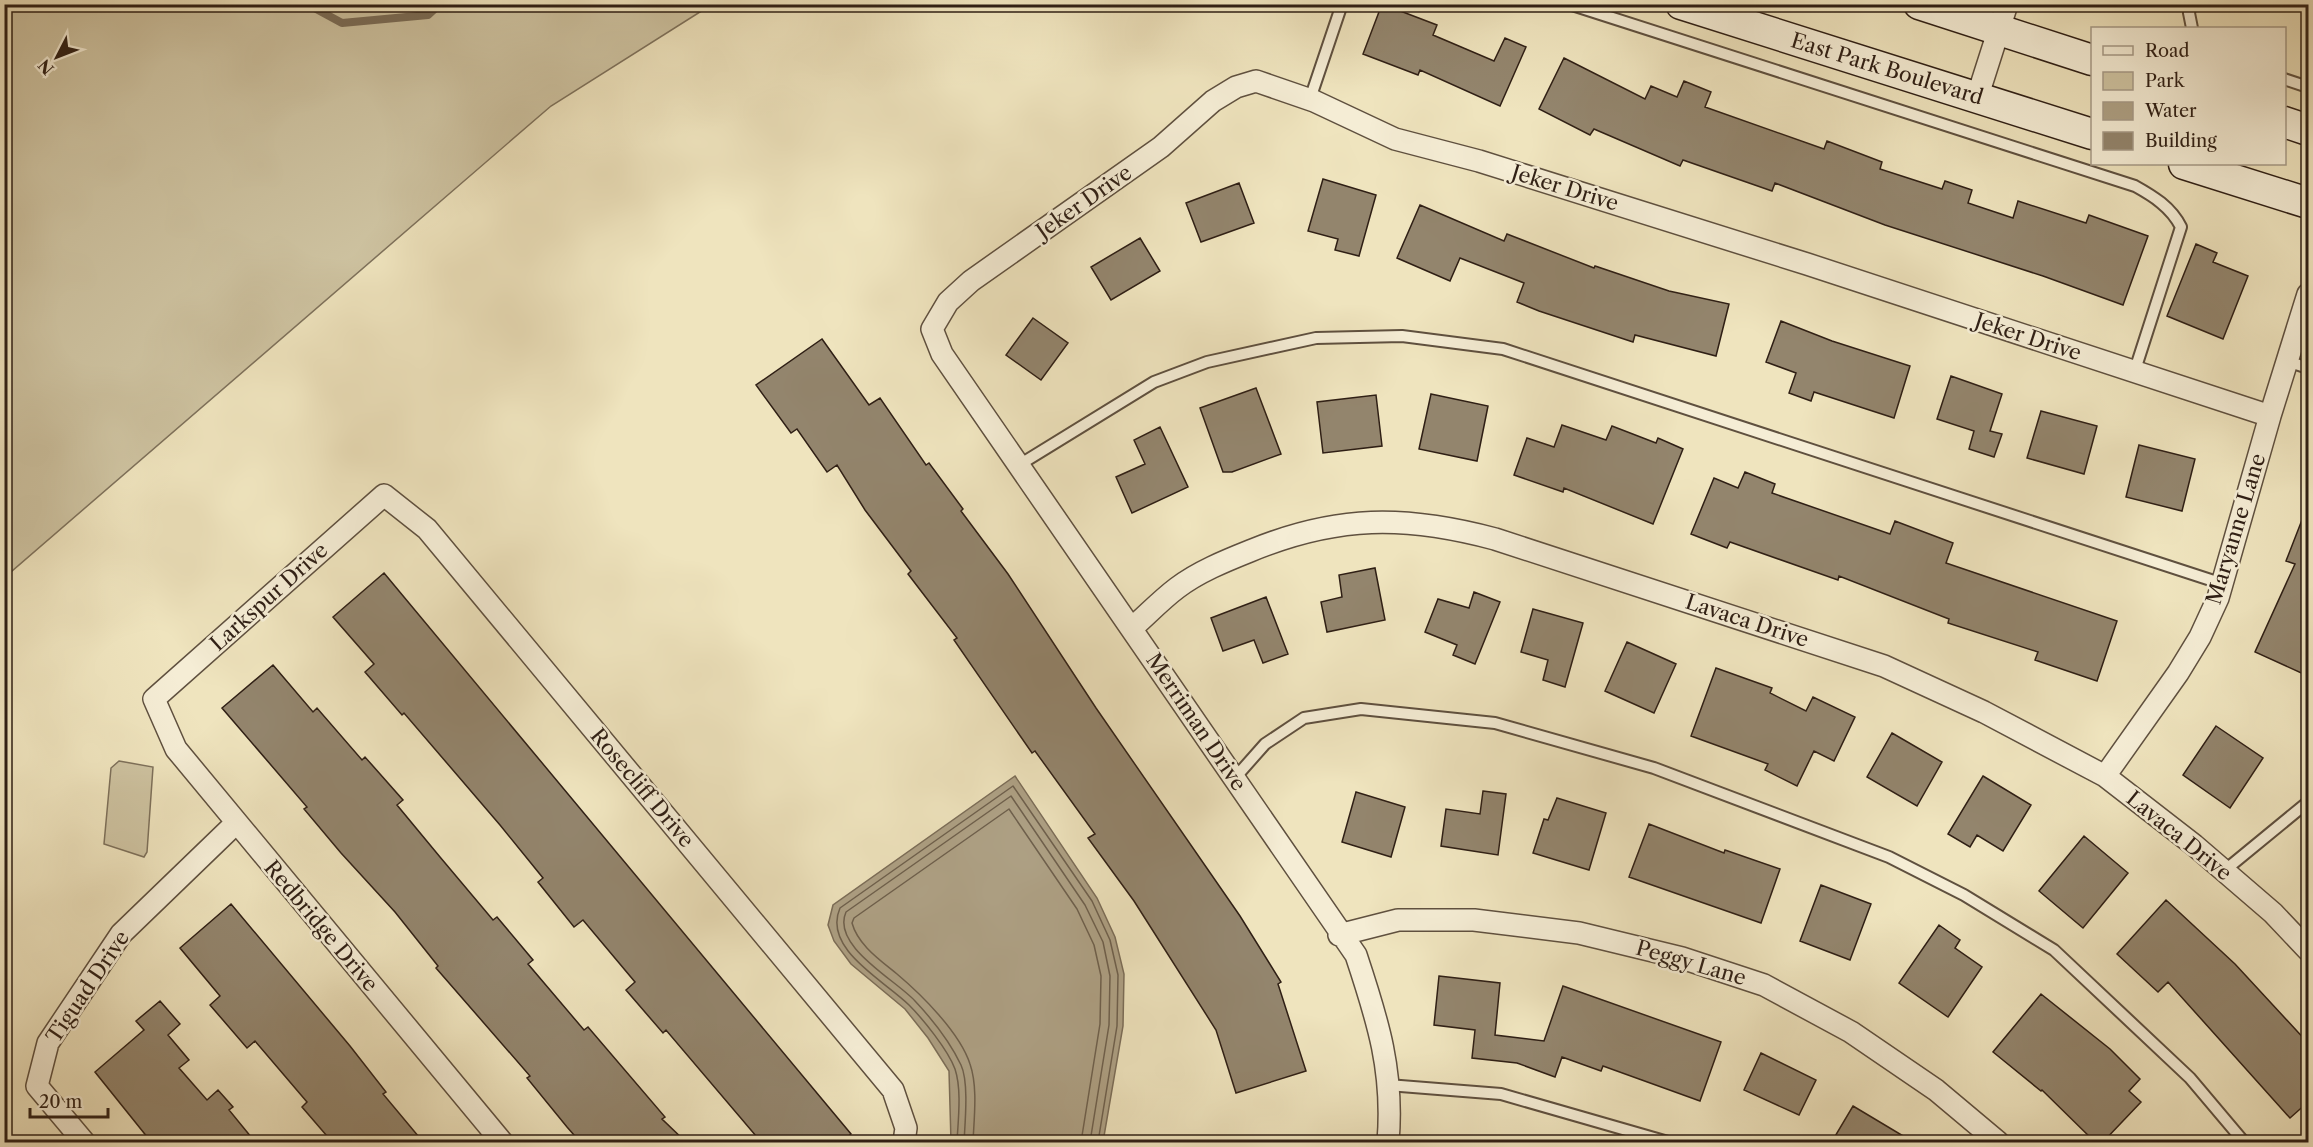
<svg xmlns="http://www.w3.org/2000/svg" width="2313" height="1147" viewBox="0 0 2313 1147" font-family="'Libre Caslon Text',serif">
  <rect width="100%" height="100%" fill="#efe4be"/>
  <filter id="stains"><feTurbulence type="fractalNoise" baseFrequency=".00333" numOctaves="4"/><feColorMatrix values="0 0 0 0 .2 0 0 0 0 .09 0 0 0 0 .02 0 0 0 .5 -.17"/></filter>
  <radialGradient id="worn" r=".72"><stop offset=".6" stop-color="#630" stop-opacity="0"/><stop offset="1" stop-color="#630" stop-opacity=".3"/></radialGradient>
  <!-- green -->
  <path fill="#cec3a1" stroke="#7e715b" stroke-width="1.5" d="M5,4H711V5L551,106L5,577Z
    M119,761L153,767L147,852L144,857L104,844L111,768Z"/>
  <!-- water -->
  <path fill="#aea185" stroke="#7b6d58" stroke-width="1.5" d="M1015,776L1097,898L1115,937L1124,974L1123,1026L1103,1142H951L949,1071L928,1038L905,1009L851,964L834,941L828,925L833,905Z"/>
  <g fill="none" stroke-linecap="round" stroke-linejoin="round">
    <!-- shore -->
    <path stroke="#6e604d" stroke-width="1.5" d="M957,1142C958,1121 962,1090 955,1069C948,1050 923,1019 909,1005C885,981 822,949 840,908L1013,786L1092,901L1110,940L1118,975L1117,1026L1098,1142
      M964,1142C965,1123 969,1082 961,1065C950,1042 932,1019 915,1001C896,980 831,946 846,912L1011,796L1085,905L1103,942L1110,976L1109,1025L1090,1142
      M973,1142C974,1118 978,1087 970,1064C960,1033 922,995 897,974C880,960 858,945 852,923L854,918L1009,809L1077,909L1094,945L1101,976L1100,1024L1081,1142"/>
    <!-- stream -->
    <path stroke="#7b6d58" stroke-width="8" d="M307,4L342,23L428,15L440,4"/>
  </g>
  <!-- building -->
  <path fill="#93856d" stroke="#2f1f15" stroke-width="1.5" d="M1382,4L1437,25L1433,35L1494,61L1505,38L1526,47L1500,106L1420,70L1418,75L1363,54Z
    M1564,58L1645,99L1651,86L1677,97L1684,81L1711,92L1705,107L1824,149L1827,141L1882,162L1880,169L1942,189L1945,181L1972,190L1968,203L2013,218L2018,201L2086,223L2089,215L2148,236L2123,305L2043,276L1885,225L1775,183L1772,191L1683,160L1680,166L1594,129L1590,135L1539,109Z
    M1323,179L1376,195L1359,256L1335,250L1338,239L1308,231Z
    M1239,183L1254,223L1201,242L1186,203Z
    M1420,205L1504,241L1507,234L1594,268L1595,266L1669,291L1729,304L1716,356L1635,335L1633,342L1539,311L1517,302L1524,283L1460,258L1450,281L1397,258Z
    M1140,238L1160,271L1111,300L1091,267Z
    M2196,244L2217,253L2213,262L2248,276L2223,339L2167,316Z
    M1033,318L1068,343L1041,380L1006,355Z
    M1781,321L1832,341L1910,366L1894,418L1814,392L1811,401L1789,393L1796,373L1766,362Z
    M822,339L869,405L880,398L926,465L929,463L963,509L961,511L1008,574L1096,708L1240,916L1281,982L1278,984L1306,1071L1236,1093L1216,1030L1134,901L1088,838L1095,834L1035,751L1032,753L954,640L957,638L908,574L911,571L865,510L837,465L827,472L797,429L791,433L756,385Z
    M1951,376L2002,394L1990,431L2002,434L1994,457L1969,449L1974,431L1937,419Z
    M1256,388L1281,454L1232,472H1223L1200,408Z
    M1431,394L1488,406L1477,461L1419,449Z
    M1376,395L1382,446L1323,453L1317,402Z
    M2041,411L2097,426L2084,474L2027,458Z
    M1562,425L1606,440L1612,426L1656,443L1658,438L1683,449L1653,524L1564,488L1563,492L1514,475L1527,438L1554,447Z
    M1160,427L1188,487L1132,513L1116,477L1145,464L1134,440Z
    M2139,445L2195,459L2182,511L2126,497Z
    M1745,472L1775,484L1772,493L1890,534L1895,521L1953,543L1946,563L2117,621L2097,681L2035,660L2038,652L1948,623L1949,619L1839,576L1838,580L1730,542L1727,548L1691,534L1714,478L1738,488Z
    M2307,507H2308V676L2255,652L2295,564L2286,561Z
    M1375,568L1385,620L1327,632L1321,602L1342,597L1339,575Z
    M384,573L851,1134L840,1143H762L666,1030L663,1033L626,990L635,982L583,920L574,927L538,882L543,878L500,825L404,713L402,715L365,672L374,664L333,617Z
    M1474,592L1500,602L1475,664L1453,655L1457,645L1425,632L1438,599L1469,608Z
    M1266,597L1288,654L1263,663L1254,640L1223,651L1211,618Z
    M1533,609L1583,623L1565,687L1543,680L1548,660L1521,652Z
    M1627,642L1676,664L1654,713L1605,691Z
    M273,665L313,712L317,708L362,760L365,757L403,800L397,805L440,857L493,920L497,917L533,960L528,964L584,1030L588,1027L665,1117L662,1119L687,1143H581L567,1127L527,1078L530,1076L436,968L438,966L395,912L341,853L304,809L307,807L222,708Z
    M1716,668L1772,688L1770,693L1806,711L1813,697L1855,717L1834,761L1814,751L1797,786L1765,770L1768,764L1691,736Z
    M2216,726L2263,758L2230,808L2183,775Z
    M1892,733L1942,762L1917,806L1867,777Z
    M1983,776L2031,805L2003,851L1977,835L1970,847L1948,834Z
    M1483,791L1506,794L1498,855L1441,846L1446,809L1480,814Z
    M1356,792L1405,807L1391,857L1342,842Z
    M1557,798L1606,813L1589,870L1533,853L1544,819L1548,820Z
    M1649,824L1724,853L1725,850L1780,869L1761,923L1629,877Z
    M2084,836L2128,873L2083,928L2039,891Z
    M1821,885L1871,904L1850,960L1800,941Z
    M2166,900L2235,964L2308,1043V1102L2290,1118L2168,982L2158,992L2117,954Z
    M231,904L350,1046L386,1092L383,1094L424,1143H333L302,1107L307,1102L255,1041L247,1048L210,1005L220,996L180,948Z
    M1939,925L1960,940L1955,948L1982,967L1948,1017L1899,983Z
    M1439,976L1500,983L1495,1035L1544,1041L1563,986L1721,1042L1700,1101L1603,1066L1601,1071L1562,1057L1555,1077L1517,1063L1472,1058L1475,1030L1434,1025Z
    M2041,994L2110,1049L2140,1079L2129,1091L2141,1102L2102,1143H2096L2042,1090L2041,1091L1993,1052Z
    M160,1001L180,1024L168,1035L189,1060L179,1068L207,1100L218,1090L233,1107L229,1110L256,1143H152L95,1072L144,1030L136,1021Z
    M1761,1053L1816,1080L1799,1115L1744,1090Z
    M1853,1106L1915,1143H1831Z"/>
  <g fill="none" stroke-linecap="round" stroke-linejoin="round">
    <!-- lane casing -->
    <g stroke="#5f503f" stroke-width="14">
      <path id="lane" d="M1569,4L2135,186C2153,196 2171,207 2181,227L2134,373
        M2191,4L2189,13L2192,28
        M2284,79L2308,87
        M1310,99L1342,4
        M2287,361L2308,368
        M1019,465L1154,382L1207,362L1316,338L1402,336L1503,349L2223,584
        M1234,779L1265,744L1304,718L1361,709L1495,723L1654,768L1889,857L1964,895L2054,950L2190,1078L2244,1142
        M2224,871L2308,802
        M1388,1085L1501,1094L1668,1142"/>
    </g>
    <!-- street casing -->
    <g stroke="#5f503f" stroke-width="24">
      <path id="street" d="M1977,98L2007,4
        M1132,628C1147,615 1161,600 1177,588C1198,572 1225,561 1250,551C1337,515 1405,515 1495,539L1884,666L1984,712L2105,776L2194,845L2273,913L2308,950
        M2105,776L2178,673L2200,637L2218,598L2270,416L2308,294
        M1339,935L1398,920H1474L1579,933L1682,958L1764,985L1851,1032L1936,1090L1998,1142
        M84,1142L37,1086L48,1043L121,934L235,824
        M502,1142L176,749L154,699L384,495L427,529L893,1090L906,1128L904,1142
        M1388,1142C1394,1072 1378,1021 1356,955L942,354L932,329L948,302L971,281L1161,147L1213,101L1236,87L1256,81L1314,101L1395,139L1479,161L1807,264L2270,416"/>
    </g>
    <!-- secondary casing -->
    <g stroke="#2f1f15" stroke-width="33">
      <path id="secondary" d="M1681,4L2092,134
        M1919,4L2092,60
        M2284,122L2308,130
        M2184,164L2308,203"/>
    </g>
    <!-- lane -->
    <use href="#lane" stroke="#f5edd5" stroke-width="10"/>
    <!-- street -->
    <use href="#street" stroke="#f5edd5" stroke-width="21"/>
    <!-- secondary -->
    <use href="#secondary" stroke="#f5edd5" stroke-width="30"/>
  </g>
  <g text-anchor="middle" stroke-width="5" stroke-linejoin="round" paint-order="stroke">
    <!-- street labels -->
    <g font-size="21" fill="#2f1f15" stroke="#f5edd5">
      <text transform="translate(1887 69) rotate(17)" y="7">East Park Boulevard</text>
      <text transform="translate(1565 188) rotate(17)" y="7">Jeker Drive</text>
      <text transform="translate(1084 202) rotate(-35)" y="7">Jeker Drive</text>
      <text transform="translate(2028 337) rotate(18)" y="7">Jeker Drive</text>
      <text transform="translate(2236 529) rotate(-73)" y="7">Maryanne Lane</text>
      <text transform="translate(269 597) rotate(-42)" y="7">Larkspur Drive</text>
      <text transform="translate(1747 621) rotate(18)" y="7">Lavaca Drive</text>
      <text transform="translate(1196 722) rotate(56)" y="7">Merriman Drive</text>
      <text transform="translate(642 788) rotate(50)" y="7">Rosecliff Drive</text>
      <text transform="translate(2179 836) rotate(39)" y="7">Lavaca Drive</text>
      <text transform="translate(321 926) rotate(50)" y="7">Redbridge Drive</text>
      <text transform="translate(1691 963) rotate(16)" y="7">Peggy Lane</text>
      <text transform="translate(88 987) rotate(-56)" y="7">Tiguad Drive</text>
    </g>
  </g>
  <!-- margin -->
  <rect width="2313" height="1147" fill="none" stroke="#efe4be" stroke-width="24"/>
  <rect x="6" y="6" width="2301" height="1135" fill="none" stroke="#2f1f15" stroke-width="3"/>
  <rect x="12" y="12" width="2289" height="1123" fill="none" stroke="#2f1f15" stroke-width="1.5"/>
  <!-- legend -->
  <rect x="2091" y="27" width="195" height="138" fill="#f5edd5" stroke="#a69b88" stroke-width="1.5"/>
  <rect x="2103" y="46" width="30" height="9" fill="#f5edd5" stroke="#a69b88" stroke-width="1.5"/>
  <text x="2145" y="57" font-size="18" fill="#2f1f15">Road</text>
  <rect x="2103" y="72" width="30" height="18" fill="#cec3a1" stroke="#a69b88" stroke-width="1.5"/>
  <text x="2145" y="87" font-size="18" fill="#2f1f15">Park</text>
  <rect x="2103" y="102" width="30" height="18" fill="#aea185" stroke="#a69b88" stroke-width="1.5"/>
  <text x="2145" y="117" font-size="18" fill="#2f1f15">Water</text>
  <rect x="2103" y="132" width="30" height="18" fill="#93856d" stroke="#a69b88" stroke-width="1.5"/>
  <text x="2145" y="147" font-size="18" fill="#2f1f15">Building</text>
  <!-- north arrow -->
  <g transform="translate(57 57) rotate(228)" stroke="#f5edd5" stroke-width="4.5" paint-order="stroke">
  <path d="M0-4.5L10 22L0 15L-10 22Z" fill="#2f1f15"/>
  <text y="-9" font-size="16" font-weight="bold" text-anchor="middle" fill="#2f1f15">N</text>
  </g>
  <!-- scale -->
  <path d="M30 1108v9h78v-9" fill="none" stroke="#2f1f15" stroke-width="3"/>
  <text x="39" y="1108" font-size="18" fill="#2f1f15" stroke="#f5edd5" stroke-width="4.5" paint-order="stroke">20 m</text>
  <rect width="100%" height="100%" filter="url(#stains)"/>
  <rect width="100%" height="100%" fill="url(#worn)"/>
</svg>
